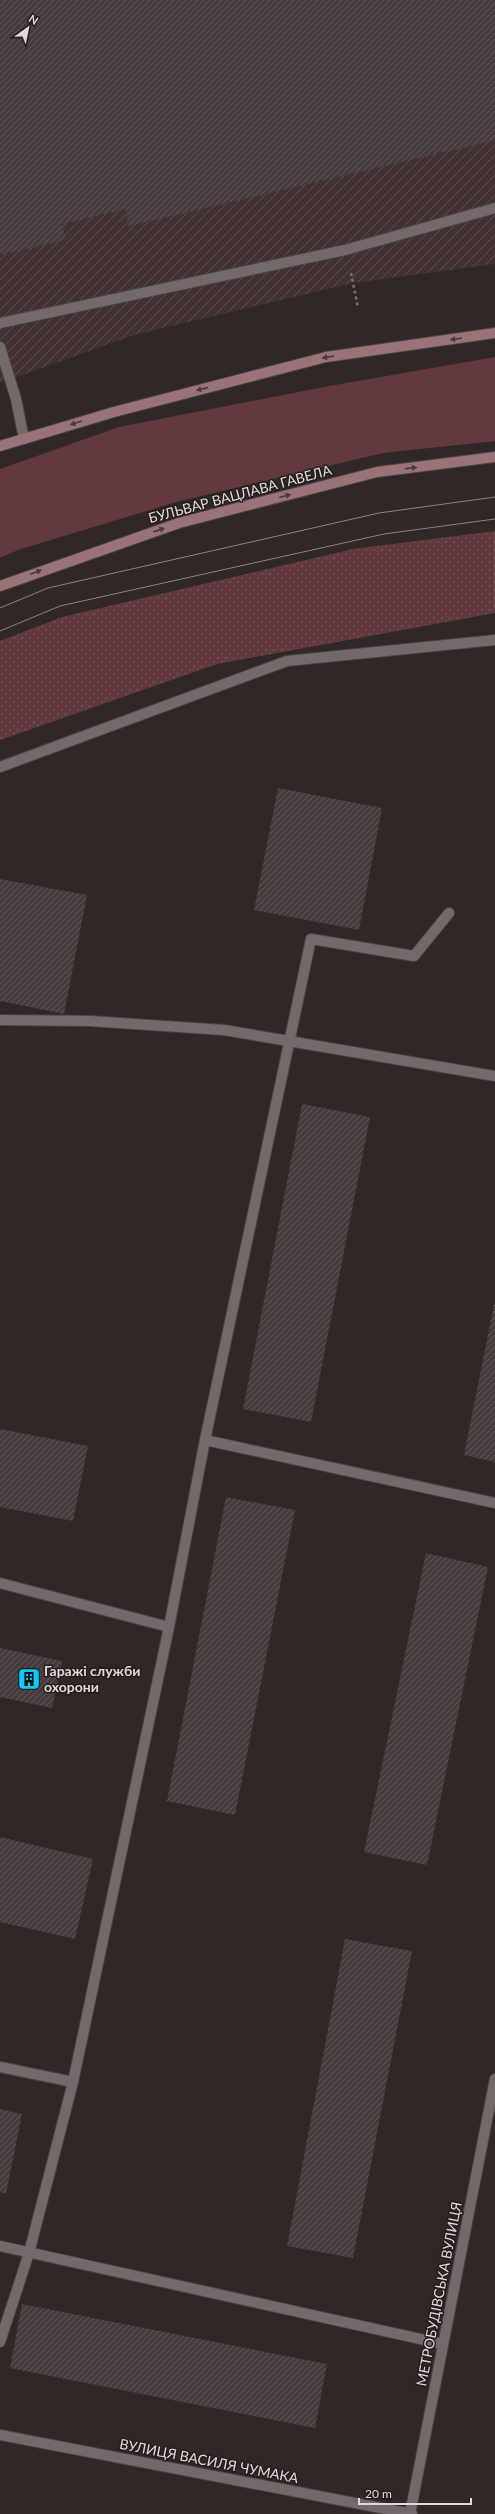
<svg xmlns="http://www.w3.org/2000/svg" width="495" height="2514" viewBox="0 0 495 2514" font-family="Lato,sans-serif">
  <defs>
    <pattern id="industrial-furrows" width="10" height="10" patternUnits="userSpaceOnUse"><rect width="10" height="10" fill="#413132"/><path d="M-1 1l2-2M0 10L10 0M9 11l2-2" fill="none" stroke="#5c4e4f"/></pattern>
    <pattern id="grass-dots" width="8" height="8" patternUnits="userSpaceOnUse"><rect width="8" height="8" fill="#61393d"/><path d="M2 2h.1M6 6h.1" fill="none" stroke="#775558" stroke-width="1.8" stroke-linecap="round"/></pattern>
    <pattern id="building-hatch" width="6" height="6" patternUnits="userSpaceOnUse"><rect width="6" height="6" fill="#453b3c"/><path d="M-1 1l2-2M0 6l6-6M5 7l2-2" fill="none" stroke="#605758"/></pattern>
  </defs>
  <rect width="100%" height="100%" fill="#302727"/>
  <!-- industrial -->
  <path fill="url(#industrial-furrows)" d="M0,0H495V264L353,283L134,335L0,383Z"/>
  <!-- grass -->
  <path fill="url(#grass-dots)" d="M495,531V613L217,664L0,740V641L62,617L353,549Z"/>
  <!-- park -->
  <path fill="#61393d" d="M495,357V441L383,453L176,502L18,550L0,558V469L119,427L329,386Z"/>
  <!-- building -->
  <path fill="url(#building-hatch)" d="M0,0H495V140L129,226L125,209L62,224L66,240L0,255Z
    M278,788L382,808L359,930L254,910Z
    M0,879L87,895L64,1014L0,1001Z
    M302,1104L370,1117L311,1422L243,1409Z
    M494,1304H495V1462L464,1455Z
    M0,1429L88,1446L73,1521L0,1507Z
    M226,1497L295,1510L235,1815L167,1801Z
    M426,1553L488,1567L427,1865L364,1852Z
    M0,1648L62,1661L52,1708L0,1697Z
    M0,1837L93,1859L75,1939L0,1922Z
    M345,1939L412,1951L353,2258L287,2246Z
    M0,2109L22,2114L6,2194L0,2192Z
    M22,2304L327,2364L315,2428L10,2368Z"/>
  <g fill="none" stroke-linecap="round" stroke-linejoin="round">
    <!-- service casing -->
    <g stroke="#4b4445" stroke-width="12">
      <path id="service" d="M0,323L345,250L495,208
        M0,347L16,399L24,439
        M0,767L287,661L495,640
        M0,1020L90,1021L224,1030L495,1076
        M205,1440L495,1503
        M0,1583L169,1627
        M0,2067L73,2082L29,2253L0,2342
        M73,2082L169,1627L205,1440L311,939L414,956L449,913
        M0,2246L443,2344"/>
    </g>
    <!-- minor casing -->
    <g stroke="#4b4445" stroke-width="12">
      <path id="minor" d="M0,2435L412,2514
        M410,2514L495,2079"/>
    </g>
    <!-- secondary casing -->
    <g stroke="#4b4445" stroke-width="12">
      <path id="secondary" d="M0,446L114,412L326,357L495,333
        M0,586L179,523L377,472L495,457"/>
    </g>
    <!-- path -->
    <path stroke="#797071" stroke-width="2.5" stroke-dasharray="3 3" stroke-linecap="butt" d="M351,273L358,308"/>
    <!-- service -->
    <use href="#service" stroke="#74696a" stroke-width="10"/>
    <!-- minor -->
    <use href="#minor" stroke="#74696a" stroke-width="10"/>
    <!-- secondary -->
    <use href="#secondary" stroke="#9a7377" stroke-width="10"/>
    <!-- tram -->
    <path stroke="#888081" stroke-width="1" d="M0,608L48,588L379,513L495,497
      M0,631L60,606L384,534L495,519"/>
  </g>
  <!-- one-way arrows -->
  <defs><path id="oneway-solid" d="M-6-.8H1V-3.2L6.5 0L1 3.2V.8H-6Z"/></defs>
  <g fill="#493739">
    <use href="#oneway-solid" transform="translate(456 339) rotate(172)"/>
    <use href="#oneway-solid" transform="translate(328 357) rotate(170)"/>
    <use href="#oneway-solid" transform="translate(202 389) rotate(166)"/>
    <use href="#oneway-solid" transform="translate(76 423) rotate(163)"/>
    <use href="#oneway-solid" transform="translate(411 468) rotate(-7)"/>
    <use href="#oneway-solid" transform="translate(285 496) rotate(-15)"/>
    <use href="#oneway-solid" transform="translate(159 530) rotate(-19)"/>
    <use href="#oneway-solid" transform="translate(36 572) rotate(-21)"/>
  </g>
  <!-- icons -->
  <defs>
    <g id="building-square" transform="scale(1.15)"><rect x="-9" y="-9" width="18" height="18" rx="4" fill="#0ccafa" stroke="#261d1e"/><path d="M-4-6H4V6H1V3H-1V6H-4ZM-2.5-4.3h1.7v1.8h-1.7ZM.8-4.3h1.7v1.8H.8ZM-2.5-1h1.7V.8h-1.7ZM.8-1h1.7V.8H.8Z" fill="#111"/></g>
  </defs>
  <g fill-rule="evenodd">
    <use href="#building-square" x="29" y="1679"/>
  </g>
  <g text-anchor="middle" stroke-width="3" stroke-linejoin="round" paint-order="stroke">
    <!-- street labels -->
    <g font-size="14" fill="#e0d9da" stroke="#261d1e">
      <text transform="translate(240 494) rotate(-15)" y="5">БУЛЬВАР ВАЦЛАВА ГАВЕЛА</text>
      <text transform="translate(439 2294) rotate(-79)" y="5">МЕТРОБУДІВСЬКА ВУЛИЦЯ</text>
      <text transform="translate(209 2461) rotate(11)" y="5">ВУЛИЦЯ ВАСИЛЯ ЧУМАКА</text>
    </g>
    <!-- poi labels -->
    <g font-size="14" font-weight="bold" fill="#e0d9da" stroke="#261d1e" text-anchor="start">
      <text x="44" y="1676">Гаражі служби<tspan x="44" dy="16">охорони</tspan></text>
    </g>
  </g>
  <!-- north arrow -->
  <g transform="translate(28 28) rotate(33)" stroke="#261d1e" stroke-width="3" paint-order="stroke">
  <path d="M0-3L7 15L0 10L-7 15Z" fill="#e0d9da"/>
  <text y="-6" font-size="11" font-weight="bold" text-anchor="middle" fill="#e0d9da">N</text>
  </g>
  <!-- scale -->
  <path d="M359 2498v6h112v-6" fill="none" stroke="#e0d9da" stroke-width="2"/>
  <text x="365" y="2498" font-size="12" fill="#e0d9da" stroke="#261d1e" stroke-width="3" paint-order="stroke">20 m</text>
</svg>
